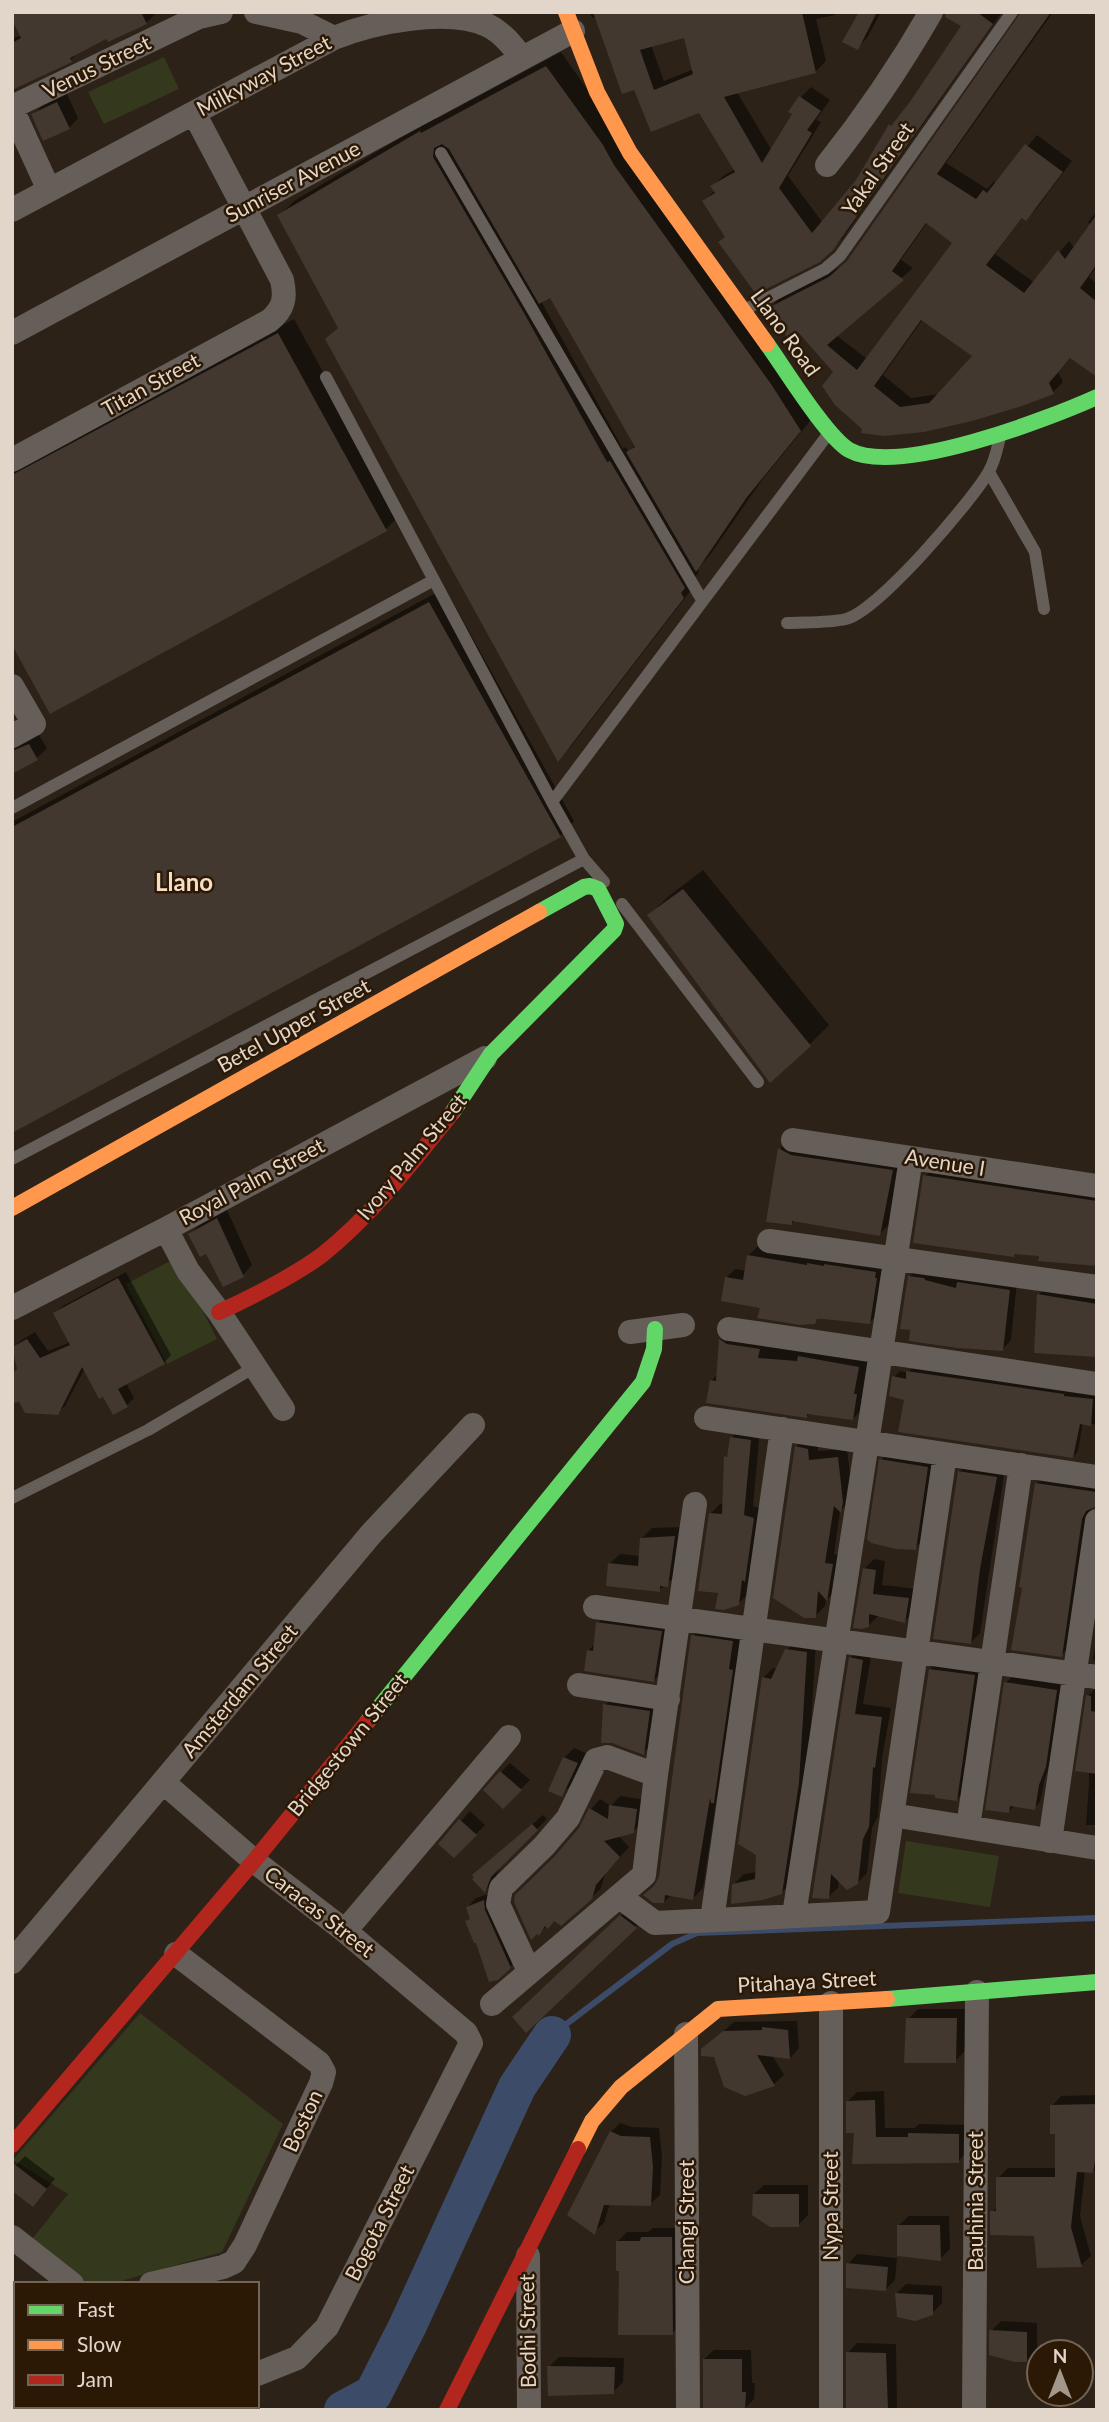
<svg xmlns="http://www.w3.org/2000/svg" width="1109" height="2422" viewBox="0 0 1109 2422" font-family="Lato,sans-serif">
  <rect width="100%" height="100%" fill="#2d2217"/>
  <!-- green -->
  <path fill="#34381c" d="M164,57L179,89L104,124L88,92Z
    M176,1258L217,1339L167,1364L126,1284Z
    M906,1841L999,1856L990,1907L898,1893Z
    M140,2013L283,2124L222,2252L111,2284H84L29,2243L68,2194L13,2160Z"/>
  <!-- shadow -->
  <path fill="#0007" fill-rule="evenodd" d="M12,12H156V13L146,23L107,37L81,49L71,60L12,89V39L21,35Z
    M590,12H838L835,15L816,19L826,61L815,72L737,92L772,151L794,114L801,97L811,87L830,100L816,120L821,122L788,176L823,223L857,181L891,126L901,115L963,25L946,12H1002L843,238L832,249L727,236L705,201L715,190L713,186L723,176L735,169L700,111L635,88L596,17L592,18ZM685,36L694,69L664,81L651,45Z
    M860,12H881L867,38L857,48Z
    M1022,12H1053L946,163L987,189L994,181L997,183L1037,135L1072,161L1037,208L1026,219L1023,217L995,254L1035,283L1069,241L1074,248L1091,225L1088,222L1097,211V266L1089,277L1097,284V365L1071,357L1058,372L1063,382L1053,392L865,429L836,372L799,330L769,309L779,299L841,267L851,258ZM927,223L954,243L867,359L836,335L913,268L901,260ZM923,319L974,356L940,394L911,398L883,375Z
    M561,52L815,415L762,480L710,555L697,569L699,572L695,577L698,581L572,745L558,759L339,327L279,216L294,201L435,117L436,119ZM551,296L636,444L629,452L626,447L623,449L541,301Z
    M67,94L78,118L69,128L33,115L43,105Z
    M294,319L401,514L386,529L51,712L12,641V469Z
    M445,588L574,821L560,836L12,1131V822Z
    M39,735L47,748L37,758L12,772V750Z
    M703,870L829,1025L810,1044L649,915L669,896Z
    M789,1140L901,1161L889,1225L879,1234L795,1220L791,1224L780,1149Z
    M936,1165L1097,1189V1265L1041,1254L1017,1252L1013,1255L925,1176Z
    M227,1210L252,1265L243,1275L207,1252L190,1234L200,1225Z
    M757,1247L816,1257L883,1264L878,1314L870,1322L819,1317L814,1322L762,1306L727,1277L735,1269L747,1271L749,1255Z
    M918,1268L1017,1282L1011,1340L1003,1349L910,1276Z
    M126,1272L171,1355L164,1363L126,1383L134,1398L127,1405L85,1368L65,1406L57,1413L19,1369L12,1348L20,1341L35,1332L48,1351L71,1342L55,1313L63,1306Z
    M1047,1286L1097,1294V1355L1039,1294Z
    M733,1328L870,1355L865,1406L853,1419L810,1413L807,1416L711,1381L718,1374L720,1340Z
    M914,1366L1097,1393V1425L1083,1422L1078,1451L1073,1457L906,1399L894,1377L900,1371L908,1373Z
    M741,1428L760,1430L753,1506L763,1509L748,1594L738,1604L719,1592L710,1514L720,1504H724L726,1457L729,1454L732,1437Z
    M806,1437L818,1439V1451L847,1449L852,1491L850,1501L840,1511L834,1554L842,1555L837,1590L827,1599L826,1597L825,1606L815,1616L796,1447Z
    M891,1450L937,1457L925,1538L915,1548L881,1460Z
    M969,1462L1005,1468L980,1633L970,1643L959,1472Z
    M1046,1474L1097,1481V1505L1091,1507L1071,1646L1061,1655L1024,1586L1037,1483Z
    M684,1527L677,1575L659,1590L610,1563L620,1554L640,1556L642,1538L652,1528Z
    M874,1559L885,1561L882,1585L918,1589L914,1611L905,1621L879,1615L868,1626L864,1569Z
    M607,1613L670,1622L664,1670L654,1680L588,1651L596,1643L598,1623Z
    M703,1626L742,1632L703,1888L693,1898L671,1895L664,1902L660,1877L693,1636Z
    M1097,1635V1661L1093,1660Z
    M797,1640L816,1642L808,1772L791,1883L781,1893L734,1884L744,1874L757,1872L763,1678L773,1668L778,1669L787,1650Z
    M860,1649L872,1650L863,1704L891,1708L882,1758L878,1816L872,1828L867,1873L857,1883L839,1879L838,1888L828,1897L850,1658Z
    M938,1661L982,1668L964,1792L956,1800L937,1793L930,1669Z
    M1012,1677L1062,1685L1051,1759L1045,1778L1040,1802L1034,1808L1015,1805L1009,1811L1006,1683Z
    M1097,1687V1825H1086L1089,1785L1088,1696Z
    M615,1695L659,1702L653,1743L643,1753L612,1741L605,1705Z
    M574,1748L586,1753L571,1785L561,1795L564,1758Z
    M510,1763L530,1780L503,1807L501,1772Z
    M620,1796L646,1800L643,1822L633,1832L618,1835L629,1847L605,1874L601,1888L591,1898L555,1919L539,1933L557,1856L581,1829L591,1809L600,1799L611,1806Z
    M470,1811L485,1825L454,1856L441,1843Z
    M543,1815L547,1819L500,1866L494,1882L485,1891L474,1875Z
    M492,1893L519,1958L510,1967L477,1940L467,1921L472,1917L468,1907L476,1898Z
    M628,1909L642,1920L589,1970L514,2017Z
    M918,2009H966L965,2051L955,2061L908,2019Z
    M797,2021L799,2048L790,2058L772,2055L784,2075L774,2084L745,2094L715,2055L703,2049L734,2022Z
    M884,2091L885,2128H915L919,2124L968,2125V2151L958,2161L854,2162L856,2131L848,2101L857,2092Z
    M1097,2095V2167L1093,2172L1085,2171L1080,2216L1091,2256L1081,2265L1035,2234L992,2212L998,2206V2178L1008,2168H1057L1056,2132L1052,2106L1061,2096Z
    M620,2123L632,2127L659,2128L662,2156L660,2195L650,2204L610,2203L604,2223L594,2232L610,2133Z
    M25,2156L55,2179L33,2204L12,2169Z
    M764,2185H808V2215L798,2225L754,2194Z
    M909,2216H949L950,2249L940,2259L899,2225Z
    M653,2228H681L682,2323L672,2333L621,2269L617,2242L627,2232H648Z
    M857,2254L897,2258L895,2280L885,2290L848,2264Z
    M906,2284L942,2286V2303L932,2313L896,2294Z
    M1001,2321L1037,2323V2350L1027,2360L991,2331Z
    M857,2343L896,2344L897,2408L907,2410H864L848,2353Z
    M714,2350H751L752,2383H755L754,2399L744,2409L704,2359Z
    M559,2357L624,2358L623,2382L613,2392L549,2367Z"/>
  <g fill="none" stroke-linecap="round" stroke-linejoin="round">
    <!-- stream -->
    <path stroke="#3c4b67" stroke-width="6" d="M552,2035L672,1944L697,1933L1097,1918"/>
    <!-- river -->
    <path stroke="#3c4b67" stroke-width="38" d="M343,2410L373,2394L408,2325L517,2087L552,2035"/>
  </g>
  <!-- building -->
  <path fill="#423830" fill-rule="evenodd" d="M12,12H141L147,24L108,42L106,39L70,58L72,62L12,90V43L21,38L12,20Z
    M593,12H802L816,73L724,97L762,163L792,114L788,112L799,96L821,111L807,130L812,133L779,188L812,233L856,180L889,124L891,126L909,103L961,26L945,17L946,12H977L993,24L833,250L820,262L756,294L718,242L725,237L702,201L715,193L710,186L735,172L699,113L651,132L634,90L622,94ZM684,38L693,74L654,90L640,50Z
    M859,12H877L858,50L842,42Z
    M1021,12H1051L937,174L976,199L983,190L987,193L1025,144L1063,172L1026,221L1022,218L986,265L1024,293L1058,250L1065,259L1097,214V264L1080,288L1097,302V377L1070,358L1049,383L1054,394L1019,407L972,421L924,432L884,436L861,433L862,429L835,405L822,386L833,372L798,332L788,338L766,309L829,277L847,261ZM926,223L952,243L857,370L827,345L904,280L892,271ZM921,320L972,356L929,403L900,407L874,386Z
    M546,66L603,145L614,165L771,384L801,431L747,497L696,572L626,452L635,447L550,298L539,304L449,149L442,144L434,148L433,157L524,313L607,462L610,461L685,588L681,593L684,598L558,762L325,339L338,328L277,215L420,131L421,133Z
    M57,102L70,129L43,141L31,114Z
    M278,333L387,531L50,714L12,645V475Z
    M429,602L561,837L12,1133V827Z
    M29,744L38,760L12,774V751Z
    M683,889L811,1046L770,1083L647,915Z
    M778,1148L791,1155L893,1170L880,1236L792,1221V1225L766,1222Z
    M923,1175L1097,1201V1266L1038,1261L1039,1256L1014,1254V1257L913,1243Z
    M217,1218L244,1277L223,1287L206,1254L200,1257L188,1234Z
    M747,1255L807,1265V1263L824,1266V1264L876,1272L875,1278H877L870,1324L824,1319H817L815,1324L800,1325L757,1318L760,1308L721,1301L725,1277L743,1280Z
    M908,1276L924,1278L925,1280L956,1288L957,1282L1010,1290L1003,1351L958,1348L909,1341L910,1330L900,1329Z
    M118,1278L165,1364L118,1389L128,1407L113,1415L103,1397L99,1399L82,1367L58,1415L25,1413L19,1402L12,1403V1374L17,1369L12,1347L27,1339L40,1358L70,1345L53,1313Z
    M1037,1294L1097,1304V1357L1034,1353Z
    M719,1339L727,1344L760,1349L758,1358L797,1361L798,1356L859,1367L854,1394H857L853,1420L807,1414V1418L706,1403L710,1380L716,1381Z
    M906,1371L1064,1394V1396L1093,1399L1091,1426L1080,1424L1073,1458L898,1432L904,1400L889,1396L892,1376L906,1379Z
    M730,1437L751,1440L744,1515L754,1518L745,1582L742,1580L739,1605L724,1610L715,1609L718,1593L698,1591L709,1513L722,1514L724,1456L727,1457Z
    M795,1446L808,1449L809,1460L838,1457L843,1502L841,1513L834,1506L825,1563L833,1564L827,1601L818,1591L816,1618H804L773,1598Z
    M879,1459L928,1467L916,1550L896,1549L871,1543L867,1539Z
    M958,1471L997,1477L980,1569L971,1644L933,1639Z
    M1035,1483L1097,1492V1506L1086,1511L1082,1519L1062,1657L1011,1650L1022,1588L1019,1587Z
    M675,1536L668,1587L660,1586V1592L606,1586L608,1563L638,1566L640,1538Z
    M863,1568L876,1570L873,1594L909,1598L905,1623L869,1614V1627L862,1629L853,1628Z
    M596,1622L662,1631L654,1682L584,1671L587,1650L593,1651Z
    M691,1635L733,1641L729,1669L733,1670L714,1803H711L710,1798L693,1900L665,1895L664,1903H653L643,1895L654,1886L659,1877Z
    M785,1649L807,1652L799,1783L782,1894L763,1900L731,1904L732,1884L755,1879L756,1855L738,1844L762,1677L771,1679Z
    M849,1657L863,1660L855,1714L882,1717L875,1768L873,1767L869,1827L863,1839L858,1884L847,1890L831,1874L829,1899L812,1898Z
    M929,1669L975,1675L957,1801L935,1798V1795L910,1793Z
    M1004,1682L1057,1690L1046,1767L1039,1785L1035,1810L1010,1806L1009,1813L985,1810Z
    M1086,1695L1091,1696V1711L1097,1712V1774L1075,1771Z
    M603,1704L650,1711L644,1755L612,1743H601Z
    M563,1757L578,1763L562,1797L548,1791Z
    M500,1771L522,1790L503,1809L483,1790Z
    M609,1805L637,1809L634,1833L604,1841L620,1857L596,1885L592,1899L561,1926L554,1921L548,1929L545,1926L539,1936L537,1934L531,1940L514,1902L515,1895L554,1857L579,1828L589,1808L608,1819Z
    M459,1819L477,1835L454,1858L438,1844Z
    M532,1824L538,1830L491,1877L485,1893L472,1879L474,1877L472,1875Z
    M484,1900L485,1910L511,1968L498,1980L489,1982L476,1943H474L465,1921L470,1919L466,1907Z
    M620,1915L637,1928L526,2033L512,2017Z
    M906,2018H957L956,2063H904Z
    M762,2027L788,2030L790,2059L757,2055L775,2086L745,2096L724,2087L714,2057L701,2056V2049L723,2031L762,2030Z
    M875,2100L876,2137H908V2133L959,2134V2163L852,2164L854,2133H846V2101Z
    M1097,2104V2149L1093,2173L1077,2172L1071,2227L1082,2267L1037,2268L1034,2236L990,2235V2211H996V2177H1055V2134H1050V2105Z
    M610,2131L621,2136L650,2137L653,2167L651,2206L604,2205L595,2235L567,2215Z
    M14,2164L47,2189L33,2207L12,2191V2165Z
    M753,2194H799V2227H770L752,2215Z
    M897,2225H940L941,2261L897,2256Z
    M641,2237H672L673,2335H618L619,2271H616V2241H640Z
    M846,2263L888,2267L886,2291L846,2288Z
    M895,2293L933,2295V2315L915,2321L897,2317Z
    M989,2330L1027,2332V2362H1015L989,2355Z
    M846,2352L886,2353L888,2410H846Z
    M703,2359H742V2392H746L745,2410H703Z
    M547,2366L615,2367L614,2394L548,2396Z"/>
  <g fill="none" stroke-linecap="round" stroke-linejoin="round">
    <!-- lane -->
    <path stroke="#655e59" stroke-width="12" d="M441,153L702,600
      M744,310L825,269L840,256L1012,12
      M326,377L552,802L584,859L604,882
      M989,472L1035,552L1044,609
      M787,623C806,622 828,623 846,619C878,611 970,503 988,473C995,462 997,449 1000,437
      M552,802L829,433
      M12,808L434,580
      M622,904L758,1082
      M12,1159L584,859
      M12,1498L148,1430L255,1367"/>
    <!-- street -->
    <path stroke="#655e59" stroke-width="24" d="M256,12L302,22L334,38
      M12,107L199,17L221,12
      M12,109L49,190
      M827,165C866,116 900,66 931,12
      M12,210L334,38C373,22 447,7 487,25C502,32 512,45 522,58
      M12,333L573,31
      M12,460L269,321C284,309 286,298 282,280L194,113
      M12,686L34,724L12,736
      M793,1140L1097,1186
      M166,1229L188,1271L219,1312L283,1409
      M769,1241L1097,1287
      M12,1308L166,1229L485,1058
      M729,1329L1097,1384
      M630,1332L683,1325
      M706,1418L1097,1477
      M595,1607L1097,1677
      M579,1685L668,1699
      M164,1783L254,1861L345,1931L466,2033L471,2043L327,2327L297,2358L257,2374
      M892,1815L1097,1848
      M968,1827L1021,1465
      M1050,1841L1097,1521
      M620,1897L655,1923L878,1912L945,1454
      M794,1915L911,1158
      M712,1920L782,1429
      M345,1931L509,1737
      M12,1962L371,1534L473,1425
      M529,1971L498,1904L501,1888L544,1846L568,1818L596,1760L607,1757L656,1775
      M831,2003V2410
      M492,2004L644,1875L656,1775L695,1504
      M686,2034L688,2410
      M12,2237L72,2284
      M528,2256L529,2410
      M151,2284L223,2267L234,2262L245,2245L321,2083L324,2072L319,2063L176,1954
      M20,2406L24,2410
      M161,2410L171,2406
      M974,2410L977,1992"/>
    <!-- fast -->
    <path stroke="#63d668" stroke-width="16" d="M767,344C785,369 826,436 849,450C898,477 1048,419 1097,397
      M452,1113L491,1054L614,930L616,924L598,889L590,886L584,887L539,912
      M367,1722L643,1382L654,1349L655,1329
      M887,1999L1097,1982"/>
    <!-- slow -->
    <path stroke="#ff974d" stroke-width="16" d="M566,12L597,92L630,153L767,344
      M12,1208L539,912
      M578,2149L592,2121L621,2087L718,2009L887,1999"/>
    <!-- jam -->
    <path stroke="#b3261e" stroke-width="16" d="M219,1312C250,1298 295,1275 322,1255C372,1215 412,1163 452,1113
      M12,2145L254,1861L367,1722
      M447,2410L578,2149"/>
  </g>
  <g text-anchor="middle" stroke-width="5" stroke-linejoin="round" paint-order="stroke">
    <!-- street labels -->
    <g font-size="21" fill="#e2d5c9" stroke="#2b1905">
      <text transform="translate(97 67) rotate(-26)" y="7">Venus Street</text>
      <text transform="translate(264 76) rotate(-28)" y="7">Milkyway Street</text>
      <text transform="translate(878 169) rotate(-55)" y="7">Yakal Street</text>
      <text transform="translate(293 182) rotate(-28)" y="7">Sunriser Avenue</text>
      <text transform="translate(785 333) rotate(54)" y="7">Llano Road</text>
      <text transform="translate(151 385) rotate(-29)" y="7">Titan Street</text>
      <text transform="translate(294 1026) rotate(-29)" y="7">Betel Upper Street</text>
      <text transform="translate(412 1157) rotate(-50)" y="7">Ivory Palm Street</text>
      <text transform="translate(945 1163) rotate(9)" y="7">Avenue I</text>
      <text transform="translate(252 1182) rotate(-28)" y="7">Royal Palm Street</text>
      <text transform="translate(240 1691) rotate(-50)" y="7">Amsterdam Street</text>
      <text transform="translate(348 1745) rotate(-51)" y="7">Bridgestown Street</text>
      <text transform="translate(319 1912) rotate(38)" y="7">Caracas Street</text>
      <text transform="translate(807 1982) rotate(-3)" y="7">Pitahaya Street</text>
      <text transform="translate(303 2121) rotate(-65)" y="7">Boston</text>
      <text transform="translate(976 2201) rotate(-90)" y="7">Bauhinia Street</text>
      <text transform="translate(831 2206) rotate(-90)" y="7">Nypa Street</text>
      <text transform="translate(687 2222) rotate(-90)" y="7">Changi Street</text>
      <text transform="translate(380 2223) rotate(-63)" y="7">Bogota Street</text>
      <text transform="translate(528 2331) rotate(-91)" y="7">Bodhi Street</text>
    </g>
    <!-- quarter labels -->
    <g font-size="24" font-weight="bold" fill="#f7ddc4" stroke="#2b1905">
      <text x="184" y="891">Llano</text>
    </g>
  </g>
  <!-- border -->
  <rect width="1109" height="2422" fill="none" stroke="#e2d5c9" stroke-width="28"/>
  <!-- legend -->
  <rect x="14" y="2282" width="245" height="126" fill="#2b1905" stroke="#746453" stroke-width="2"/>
  <rect x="28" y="2305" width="35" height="10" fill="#63d668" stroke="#746453" stroke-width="2"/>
  <text x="77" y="2317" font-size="21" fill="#e2d5c9">Fast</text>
  <rect x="28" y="2340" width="35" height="10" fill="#ff974d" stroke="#746453" stroke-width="2"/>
  <text x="77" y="2352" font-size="21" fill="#e2d5c9">Slow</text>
  <rect x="28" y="2375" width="35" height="10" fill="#b3261e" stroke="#746453" stroke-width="2"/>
  <text x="77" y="2387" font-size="21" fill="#e2d5c9">Jam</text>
  <!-- north arrow -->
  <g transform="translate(1060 2373)"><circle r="33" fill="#2b1905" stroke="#746453" stroke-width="2"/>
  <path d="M0-5L12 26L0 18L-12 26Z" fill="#a3968b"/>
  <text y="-10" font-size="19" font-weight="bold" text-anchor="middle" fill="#e2d5c9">N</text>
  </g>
</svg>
